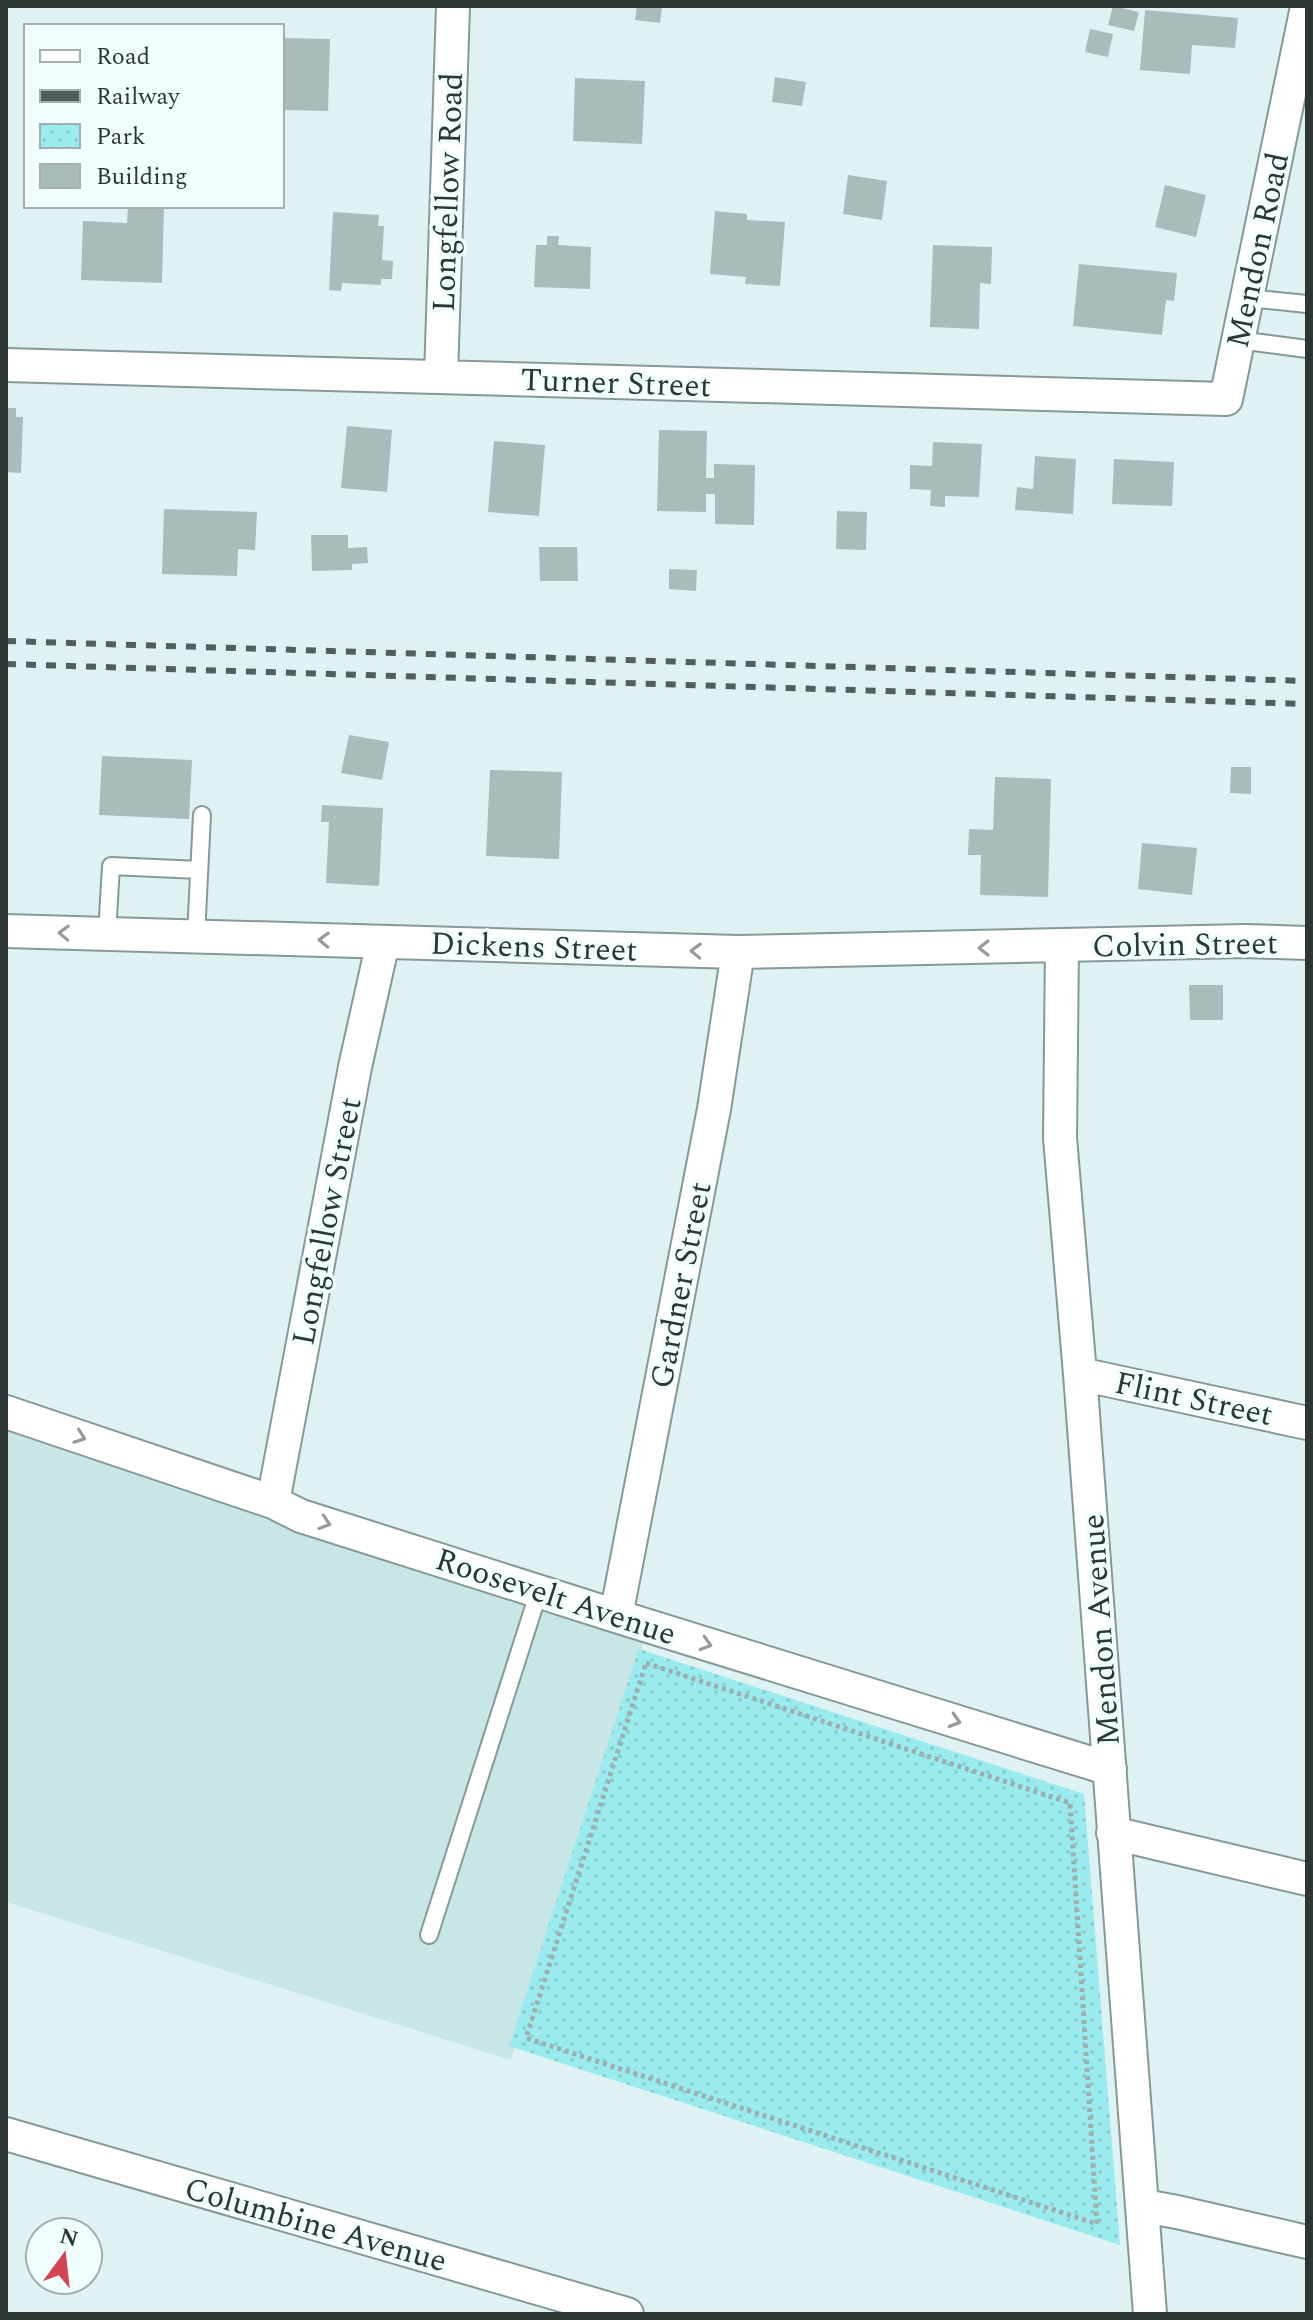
<svg xmlns="http://www.w3.org/2000/svg" width="1313" height="2320" viewBox="0 0 1313 2320" font-family="Spectral,serif">
  <defs>
    <pattern id="park-dots" width="8" height="8" patternUnits="userSpaceOnUse" patternTransform="scale(2)"><rect width="8" height="8" fill="#9aebee"/><path d="M2 2h.1M6 6h.1" fill="none" stroke="#85cacd" stroke-width="1.8" stroke-linecap="round"/></pattern>
  </defs>
  <rect width="100%" height="100%" fill="#def2f3"/>
  <!-- built -->
  <path fill="#c9e6e7" d="M6,1423L648,1628L511,2060L6,1902Z"/>
  <!-- park -->
  <path fill="url(#park-dots)" d="M639,1649L1084,1794L1120,2245L509,2046Z"/>
  <!-- building -->
  <path fill="#a8bcbc" d="M637,6H662L660,23L635,20Z
    M1113,6L1139,12L1134,31L1108,25Z
    M1145,10L1238,18L1235,48L1192,45L1190,74L1140,70Z
    M1090,29L1113,34L1108,57L1085,52Z
    M282,38L330,39L328,111L282,110Z
    M775,77L806,82L802,106L772,102Z
    M575,78L645,81L642,144L573,141Z
    M848,175L887,181L882,220L843,214Z
    M1165,185L1206,195L1196,237L1155,227Z
    M128,206H164L162,283L81,280L83,221L127,223Z
    M715,211L747,214V220L785,222L780,286L745,284L746,277L710,274Z
    M333,212L379,215L378,226H384L382,260L393,261L392,279H381V285L342,283L341,291L329,290Z
    M547,236H559L558,245L591,247L590,289L534,287L536,245H547Z
    M933,245L992,247L991,284L980,283L979,329L930,327Z
    M1079,264L1177,273L1174,301L1166,300L1162,335L1073,326Z
    M6,408H16V417H23L21,473L6,472Z
    M347,426L392,430L387,492L341,488Z
    M659,430L707,431L706,478H714V464L755,465L754,525L715,524V494H706V512L657,511Z
    M494,441L545,445L539,516L488,512Z
    M933,442L982,444L979,497L945,496V507L930,506L931,490L910,489V465L932,466Z
    M1035,456L1076,459L1073,514L1015,510L1017,487L1033,489Z
    M1114,459L1174,462L1172,506L1112,504Z
    M164,509L257,512L255,550L238,549L237,576L162,574Z
    M837,511L867,512L866,550L836,549Z
    M311,535H348V548L367,547L368,563L352,564V570L312,571Z
    M539,547H577L578,581H540Z
    M669,569L697,570L696,591L669,589Z
    M349,735L389,742L382,780L341,773Z
    M102,756L192,760L189,819L99,815Z
    M1231,767H1251V794L1230,793Z
    M490,770L562,772L559,859L486,856Z
    M995,777L1051,779L1048,897L980,895L981,855H968L969,829L993,830Z
    M322,805L383,808L379,886L326,883L329,822H321Z
    M1142,843L1197,848L1192,895L1138,889Z
    M1189,985H1223V1020H1190Z"/>
  <g fill="none" stroke-linecap="round" stroke-linejoin="round">
    <!-- service casing -->
    <g stroke="#859999" stroke-width="20">
      <path id="service" d="M1247,298L1307,304
        M1238,340L1307,349
        M107,934L111,866L199,870
        M196,936L202,815
        M429,1935L539,1591"/>
    </g>
    <!-- minor casing -->
    <g stroke="#859999" stroke-width="36">
      <path id="minor" d="M6,365L1226,399L1307,7
        M441,377L453,6
        M6,931L738,952L1245,941L1307,943
        M1062,947L1060,1138L1080,1374L1150,2314
        M1080,1374L1307,1423
        M6,1412L273,1502L301,1516L616,1616L1110,1769
        M273,1502L355,1067L383,942
        M616,1616L714,1109L738,952
        M1113,1833L1307,1879
        M6,2134L627,2314
        M1144,2206L1177,2212L1307,2242"/>
    </g>
    <!-- path -->
    <path stroke="#9eaeaf" stroke-width="5" stroke-dasharray="4 4" stroke-linecap="butt" d="M646,1663L1070,1803L1097,2224L526,2038Z"/>
    <!-- service -->
    <use href="#service" stroke="#fff" stroke-width="16"/>
    <!-- minor -->
    <use href="#minor" stroke="#fff" stroke-width="32"/>
    <!-- rail -->
    <path stroke="#525d5d" stroke-width="6" stroke-dasharray="10 10" stroke-linecap="butt" d="M6,641L1307,681
      M6,664L1307,704"/>
  </g>
  <!-- one-way arrows -->
  <defs><path id="oneway-chevron" d="M-2-3.5L2.5 0L-2 3.5" fill="none" stroke-width="1.6" stroke-linecap="round" stroke-linejoin="round" transform="scale(2)"/></defs>
  <g stroke="#969a9a">
    <use href="#oneway-chevron" transform="translate(64 933) rotate(-178)"/>
    <use href="#oneway-chevron" transform="translate(324 940) rotate(-178)"/>
    <use href="#oneway-chevron" transform="translate(984 948) rotate(179)"/>
    <use href="#oneway-chevron" transform="translate(696 951) rotate(-178)"/>
    <use href="#oneway-chevron" transform="translate(80 1437) rotate(19)"/>
    <use href="#oneway-chevron" transform="translate(325 1523) rotate(18)"/>
    <use href="#oneway-chevron" transform="translate(706 1644) rotate(17)"/>
    <use href="#oneway-chevron" transform="translate(955 1721) rotate(17)"/>
  </g>
  <g text-anchor="middle" stroke-width="7" stroke-linejoin="round" paint-order="stroke">
    <!-- street labels -->
    <g font-size="32" fill="#2d3535" stroke="#f1fefe">
      <text transform="translate(447 192) rotate(-88)" y="11">Longfellow Road</text>
      <text transform="translate(1257 250) rotate(-78)" y="11">Mendon Road</text>
      <text transform="translate(616 382) rotate(2)" y="11">Turner Street</text>
      <text transform="translate(1185 944) rotate(-1)" y="11">Colvin Street</text>
      <text transform="translate(534 946) rotate(2)" y="11">Dickens Street</text>
      <text transform="translate(326 1221) rotate(-79)" y="11">Longfellow Street</text>
      <text transform="translate(680 1285) rotate(-79)" y="11">Gardner Street</text>
      <text transform="translate(1194 1398) rotate(12)" y="11">Flint Street</text>
      <text transform="translate(556 1596) rotate(18)" y="11">Roosevelt Avenue</text>
      <text transform="translate(1100 1630) rotate(-94)" y="11">Mendon Avenue</text>
      <text transform="translate(316 2224) rotate(16)" y="11">Columbine Avenue</text>
    </g>
  </g>
  <!-- border -->
  <rect width="1313" height="2320" fill="none" stroke="#2d3535" stroke-width="16"/>
  <!-- legend -->
  <rect x="24" y="24" width="260" height="184" fill="#f1fefe" stroke="#a3aeae" stroke-width="2"/>
  <rect x="40" y="50" width="40" height="12" fill="#ffffff" stroke="#a3aeae" stroke-width="2"/>
  <text x="96" y="64" font-size="24" fill="#2d3535">Road</text>
  <rect x="40" y="90" width="40" height="12" fill="#525d5d" stroke="#a3aeae" stroke-width="2"/>
  <text x="96" y="104" font-size="24" fill="#2d3535">Railway</text>
  <rect x="40" y="124" width="40" height="24" fill="url(#park-dots)" stroke="#a3aeae" stroke-width="2"/>
  <text x="96" y="144" font-size="24" fill="#2d3535">Park</text>
  <rect x="40" y="164" width="40" height="24" fill="#a8bcbc" stroke="#a3aeae" stroke-width="2"/>
  <text x="96" y="184" font-size="24" fill="#2d3535">Building</text>
  <!-- north arrow -->
  <g transform="translate(64 2256) rotate(15)"><circle r="38" fill="#f1fefe" stroke="#a3aeae" stroke-width="2"/>
  <path d="M0-6L14 30L0 20L-14 30Z" fill="#d54453"/>
  <text y="-12" font-size="22" font-weight="bold" text-anchor="middle" fill="#2d3535">N</text>
  </g>
</svg>
